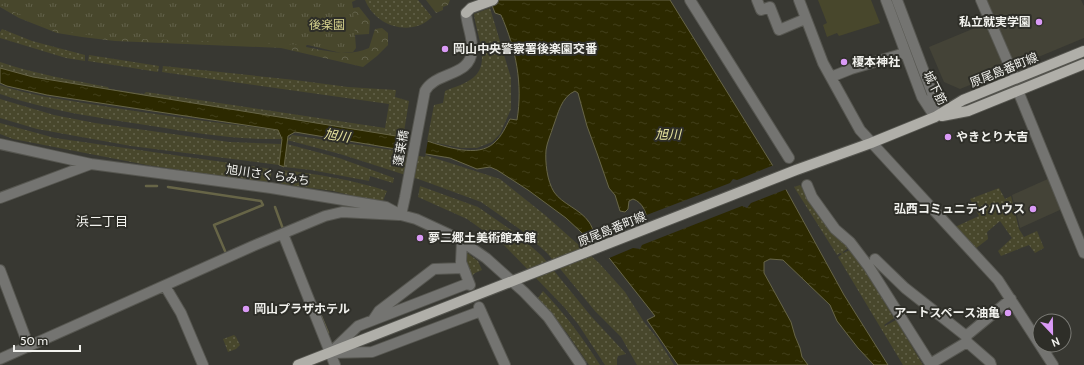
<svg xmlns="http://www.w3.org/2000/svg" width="1084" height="365" viewBox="0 0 1084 365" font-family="Cabin,'Noto Sans JP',sans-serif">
  <defs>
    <pattern id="grass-dots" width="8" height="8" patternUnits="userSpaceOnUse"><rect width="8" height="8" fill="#48472c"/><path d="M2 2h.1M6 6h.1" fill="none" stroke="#63624b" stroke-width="1.8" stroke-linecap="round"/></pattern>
    <pattern id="forest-crowns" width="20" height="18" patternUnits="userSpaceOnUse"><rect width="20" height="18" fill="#48472c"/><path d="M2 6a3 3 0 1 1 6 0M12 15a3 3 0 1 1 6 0" fill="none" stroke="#63624b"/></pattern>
    <pattern id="park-tufts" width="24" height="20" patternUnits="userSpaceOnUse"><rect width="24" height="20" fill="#48472c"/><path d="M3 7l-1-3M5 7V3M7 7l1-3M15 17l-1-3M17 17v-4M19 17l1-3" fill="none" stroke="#63624b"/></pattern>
    <pattern id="water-ripples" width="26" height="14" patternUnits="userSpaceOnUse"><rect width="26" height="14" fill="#2c2900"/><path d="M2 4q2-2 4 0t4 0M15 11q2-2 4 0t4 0" fill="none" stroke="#413e19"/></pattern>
  </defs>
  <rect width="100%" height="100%" fill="#383832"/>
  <!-- built -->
  <path fill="#444337" d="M985,0H1081L1084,6V38L1014,67Z
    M987,23L1007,70L960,89L944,82L929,47Z
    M1050,178L1062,209L1020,228L1012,195Z"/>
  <!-- grass -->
  <path fill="url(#grass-dots)" d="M365,0H418L432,17C411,38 375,26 365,0Z
    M490,8L511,78V109L500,134L492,142L477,148H461L427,141L434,105L443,103L445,91C454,87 466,84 474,77C491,62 476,34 474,14Z
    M2,29L32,41L85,55V61L66,58L0,38V32Z
    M89,55L159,66L158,72L88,61Z
    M0,62C35,74 72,80 108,87L109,89L144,94L146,92L385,128L389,104L162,72L163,66L295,80L348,87L396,90L395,97L409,101L403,138L33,77L0,68Z
    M0,85C27,95 61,99 90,104C152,114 215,123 278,130L282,139C237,140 195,133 152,126C100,118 49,111 0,94Z
    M0,99L54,115L95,123L229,142L281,144L279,165L131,146L37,129L0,118Z
    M0,123L55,138L272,169L270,183L147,165L13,139L0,134Z
    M292,135L425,155L500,179L545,215L599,263L625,292L644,322L657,338L674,365H637L621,337L595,311L547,253L521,230L481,202L421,180L340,154L287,140Z
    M287,144L339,158L394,178L393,183L370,176L369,181L311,170L284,167Z
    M282,170C318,174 353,180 387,191L382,203L333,191L281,184Z
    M800,185L823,219L848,248L843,252V253L850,250L865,271L894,318L884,325L885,326L896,320L923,365H903L838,257L842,254L840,253L837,255L794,187Z
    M420,186L478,207L517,234L542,256L590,315L626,354L618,356L617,359V365H605L578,324L564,307L504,245L467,219L418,197Z
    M999,188L1005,199L1011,196L1019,229L1024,237L1037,231L1044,248L1035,253L1029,245L1001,256L998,251L1012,238L1000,221L987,232L988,239L975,249L955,227L979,216L970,199Z
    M466,252L478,261L482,270L475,273L471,277L464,262Z
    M543,291C565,314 583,338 600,365H589L567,333L538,298Z
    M234,335L236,337L240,345L236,349L228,352L223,339Z"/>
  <!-- forest -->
  <path fill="url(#forest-crowns)" d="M0,0H73L309,35L306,47C328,51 348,57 369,48L375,29L382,28L388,33V45L377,56L363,67L281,48L115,41L82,37L57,33L19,18L0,7Z
    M344,0H356L352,2L353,8L359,7L370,21L369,34L353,35Z
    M426,0H450L448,5L443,7V10L436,13Z"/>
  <!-- park -->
  <path fill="url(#park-tufts)" d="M0,0H350L353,9L356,48L353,52L341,53L308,45L115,38L81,34L57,30L20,15L0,4Z"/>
  <!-- pitch -->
  <path fill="#48472c" d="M818,0H871L880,23L839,36L837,33L827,37L823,25L827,23Z"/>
  <!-- water -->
  <path fill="url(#water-ripples)" stroke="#676547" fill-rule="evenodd" d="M490,0H670L773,166L844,295L888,365H874L858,348L837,321L830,305L783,260L770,259L764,262V273L791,322L795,336L800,348L802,357L808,365H678L647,320L655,316L610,259L566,218L528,190L497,170L490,167L477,169L450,158L295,132L288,136L284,167L279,165L282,139L278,130L47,95L7,86L0,83V68L33,77L427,141C446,147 478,158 494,143C502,136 505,128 510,119L517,120C523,84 516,49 501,15L495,13ZM575,91L578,93L587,126L598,156L609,188L615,195L620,211L625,212L628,209L629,201L633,199C643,202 648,215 647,224C636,229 616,240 604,239C593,237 594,229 589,222C580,209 562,204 554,192C547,181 545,162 546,150C547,142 551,134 553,127C558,114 561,97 575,91Z"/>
  <!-- pier -->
  <path fill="#383832" d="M403,136L428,140L425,157L400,152Z
    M774,165L787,189L751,203L747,208L742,206L642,245L640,249L633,248L607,259L585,239L598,234L603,237L613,236L646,223L644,216L730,183L733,179L737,180Z"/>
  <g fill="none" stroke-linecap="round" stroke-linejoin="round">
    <!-- stream -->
    <path stroke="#676547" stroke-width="2.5" d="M146,186H157
      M168,187L261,201L263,205L214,225L225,251
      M275,207L283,229
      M318,309L328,333"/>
    <!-- minor casing -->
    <g stroke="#565650" stroke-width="12">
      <path id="minor" d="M690,0L789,158
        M757,0L761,10L770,7L779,30L805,19
        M799,0L823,63L860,130L998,280L1053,365
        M886,0L922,97L935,117
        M897,0L932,93L935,114
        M981,0L1015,79
        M831,77L851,69L905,53
        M1018,91L1084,253
        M0,144L91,164L271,188L386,207L401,215L416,219L457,238L486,258L524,292L548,317L581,365
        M807,185L812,197L835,229L850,242L869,267L931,365
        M0,198L91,164
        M401,215L405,197L425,91C436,71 471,77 472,50C473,38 467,26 466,13
        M283,234L335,365
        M462,241L461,262L470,285
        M875,259L905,288L966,336L967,342L990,362L991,365
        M0,270L29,347
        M165,286L181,313L203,365
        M479,307L505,365
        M373,320L379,311L434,269L463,268
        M966,336L1011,299
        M332,351L358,326L469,283
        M331,353L372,352L481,311
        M0,359L253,246L325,216L342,212L399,215
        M930,364L967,342"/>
    </g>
    <!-- major casing -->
    <g stroke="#565650" stroke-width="12">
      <path id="major" d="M466,13L471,8L493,0
        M942,116L968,111L1084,64
        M298,365L796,170L871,143L935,117L963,100L1084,51"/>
    </g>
    <!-- minor -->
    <use href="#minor" stroke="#747471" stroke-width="10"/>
    <!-- major -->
    <use href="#major" stroke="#b0afa9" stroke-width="10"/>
  </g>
  <!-- markers -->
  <g fill="#da9af6" stroke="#2e2e28" stroke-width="1.5">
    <circle cx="1039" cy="22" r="4"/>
    <circle cx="445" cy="49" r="4"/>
    <circle cx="844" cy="62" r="4"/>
    <circle cx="948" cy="137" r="4"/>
    <circle cx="1033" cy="209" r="4"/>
    <circle cx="420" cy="238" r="4"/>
    <circle cx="246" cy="309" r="4"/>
    <circle cx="1008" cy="313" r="4"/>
  </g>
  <g text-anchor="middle" stroke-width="4" stroke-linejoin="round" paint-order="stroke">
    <!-- poi labels -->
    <g font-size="12" font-weight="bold" fill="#f2f2ee" stroke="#2e2e28" text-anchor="start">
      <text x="1031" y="26" text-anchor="end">私立就実学園</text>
      <text x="453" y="53">岡山中央警察署後楽園交番</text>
      <text x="852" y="66">榎本神社</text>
      <text x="956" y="141">やきとり大吉</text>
      <text x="1025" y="213" text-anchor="end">弘西コミュニティハウス</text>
      <text x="428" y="242">夢二郷土美術館本館</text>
      <text x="254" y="313">岡山プラザホテル</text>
      <text x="1000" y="317" text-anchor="end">アートスペース油亀</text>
    </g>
    <!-- park labels -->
    <g font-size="12" fill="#d4d08c" stroke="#2e2e28">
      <text x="327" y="29">後楽園</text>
    </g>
    <!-- street labels -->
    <g font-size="12" fill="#f2f2ee" stroke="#2e2e28">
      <text transform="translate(1004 70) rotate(-22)" y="4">原尾島番町線</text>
      <text transform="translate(935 88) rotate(63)" y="4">城下筋</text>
      <text transform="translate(401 148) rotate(-80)" y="4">蓬莱橋</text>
      <text transform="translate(268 175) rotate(8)" y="4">旭川さくらみち</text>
      <text transform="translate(612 229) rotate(-22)" y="4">原尾島番町線</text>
    </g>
    <!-- water labels -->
    <g font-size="13" font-style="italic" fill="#e7e39e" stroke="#2e2e28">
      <text x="668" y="139">旭川</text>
      <text transform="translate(337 135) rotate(9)" y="5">旭川</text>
    </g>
    <!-- neighbourhood labels -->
    <g font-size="13" fill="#f2f2ee" stroke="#2e2e28">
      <text x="102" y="226">浜二丁目</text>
    </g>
  </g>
  <!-- north arrow -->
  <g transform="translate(1052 333) rotate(158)"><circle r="19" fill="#2e2e28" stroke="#7c7c77"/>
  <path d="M0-3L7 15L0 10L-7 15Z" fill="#da9af6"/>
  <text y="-6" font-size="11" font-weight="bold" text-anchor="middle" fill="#f2f2ee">N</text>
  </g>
  <!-- scale -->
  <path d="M14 345v6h66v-6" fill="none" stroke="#f2f2ee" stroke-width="2"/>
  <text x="20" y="345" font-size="12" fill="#f2f2ee" stroke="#2e2e28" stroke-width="3" paint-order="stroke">50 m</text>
</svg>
